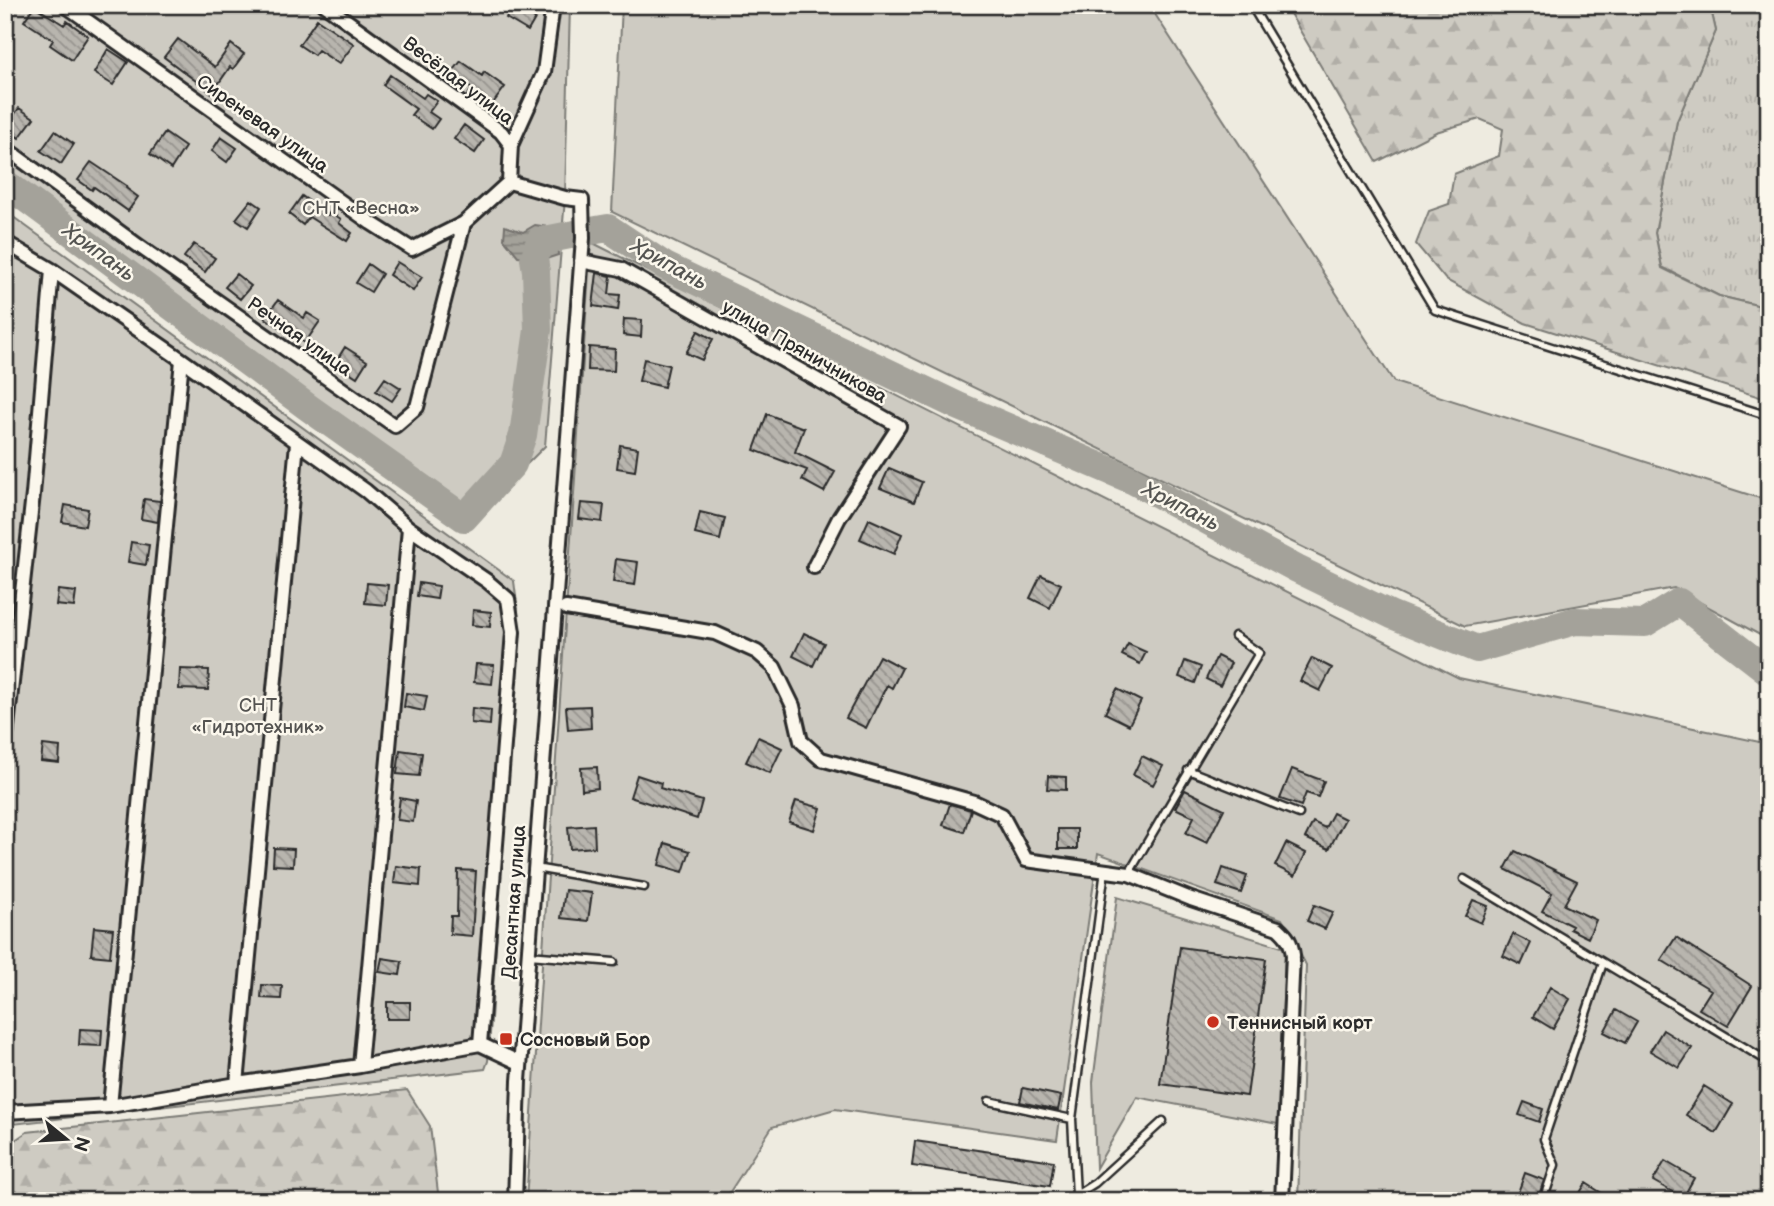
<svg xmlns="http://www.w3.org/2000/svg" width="1774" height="1206" viewBox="0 0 1774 1206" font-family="'Balsamiq Sans',sans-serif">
  <defs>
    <pattern id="grass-tufts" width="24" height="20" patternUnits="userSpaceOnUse" patternTransform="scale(1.75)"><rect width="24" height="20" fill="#cecbc2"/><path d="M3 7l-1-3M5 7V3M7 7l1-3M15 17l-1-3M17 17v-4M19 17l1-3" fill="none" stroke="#b1aea7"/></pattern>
    <pattern id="forest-firs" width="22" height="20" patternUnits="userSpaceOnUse" patternTransform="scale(1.75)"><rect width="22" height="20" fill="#cecbc2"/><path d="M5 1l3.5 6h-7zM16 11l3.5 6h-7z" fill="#b1aea7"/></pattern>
    <pattern id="water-rules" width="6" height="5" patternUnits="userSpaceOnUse" patternTransform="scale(1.75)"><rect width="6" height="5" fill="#a4a29a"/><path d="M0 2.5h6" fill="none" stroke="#86847e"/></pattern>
    <pattern id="building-back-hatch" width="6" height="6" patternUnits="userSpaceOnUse" patternTransform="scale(1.75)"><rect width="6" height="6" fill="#b8b5ae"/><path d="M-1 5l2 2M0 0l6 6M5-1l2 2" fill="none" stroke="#96938e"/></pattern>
  </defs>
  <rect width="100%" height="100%" fill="#eeebe0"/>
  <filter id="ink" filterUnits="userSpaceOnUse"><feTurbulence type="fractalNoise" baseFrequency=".0143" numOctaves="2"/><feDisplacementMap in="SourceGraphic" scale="14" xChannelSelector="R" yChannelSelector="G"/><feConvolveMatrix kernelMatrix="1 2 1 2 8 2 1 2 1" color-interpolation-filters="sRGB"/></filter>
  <g filter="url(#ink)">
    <!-- grass -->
    <path fill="url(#grass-tufts)" stroke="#7c7b76" stroke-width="2" d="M1710,5H1769V308L1719,296L1662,267L1655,233L1677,121L1716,31Z"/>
    <!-- forest -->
    <path fill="url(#forest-firs)" stroke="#7c7b76" stroke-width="2" d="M1285,5H1710L1716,31L1677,121L1655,233L1662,268L1719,296L1769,308V400L1525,323L1446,280L1416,244L1429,211L1449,204L1454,174L1499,156L1503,129L1480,119L1436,132L1377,162Z
      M407,1090L430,1126L439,1201H5V1147L27,1132Z"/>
    <!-- garden -->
    <path fill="#cecbc2" stroke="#7c7b76" stroke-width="2" d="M5,5H570L565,198L545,446L461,530L5,198Z
      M622,5H1149L1394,382L1769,501V640L1674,588L1465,626L612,212Z
      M5,211L514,581L518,612L489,1049L488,1061L485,1069L5,1125Z
      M591,242L1459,678L1769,744V1201H1298L1306,965L1282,919L1098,853L1057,1140L835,1109L772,1127L724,1201H526Z
      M1117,897L1285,948L1278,1124L1137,1097L1096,1168L1093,1082Z"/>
    <!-- water -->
    <path fill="url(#water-rules)" stroke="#74726e" stroke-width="2" d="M535,225L548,227L557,237L558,255L546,259L518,256L504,239L505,226L523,232Z"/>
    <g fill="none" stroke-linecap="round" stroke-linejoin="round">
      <!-- river -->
      <path stroke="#a4a29a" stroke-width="28" d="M5,183L309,408L464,518L513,464L523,435L538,330L536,271L534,259L540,241L575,234
        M591,231L608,228L665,266L958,406L1132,480L1297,569L1392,615L1477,649L1575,621L1645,623L1679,602L1769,672"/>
    </g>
    <!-- building -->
    <path fill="url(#building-back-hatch)" stroke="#2b2b2b" stroke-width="2" d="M513,5H543L528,31L506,18Z
      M34,6L64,25L67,21L88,36L72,60L50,45L53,40L24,21Z
      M317,19L354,44L339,64L318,50L314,55L299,45Z
      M178,39L215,67L231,44L244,54L233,69L230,67L212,93L164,57Z
      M108,49L128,62L113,85L94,73Z
      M461,61L482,76L484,72L505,87L488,110L467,96L472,89L451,74Z
      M390,75L423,98L426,94L437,101L429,112L439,119L432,129L411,115L416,109L383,85Z
      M19,108L34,118L19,138L5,127Z
      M464,125L484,140L475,153L454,139Z
      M55,131L74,144L61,164L41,151Z
      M165,133L185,147L171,169L150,154Z
      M221,137L237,148L227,162L212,151Z
      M91,162L127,186L126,188L138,197L128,211L94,187L92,190L78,180Z
      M302,196L328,215L330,212L341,219L339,223L352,233L347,241L309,217L303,225L289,214Z
      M251,200L261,207L248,227L236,219Z
      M194,244L215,258L205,272L184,257Z
      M397,262L422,277L413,291L389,275Z
      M368,264L382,274L371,292L356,283Z
      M597,273L611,276L609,294L620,295L618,310L593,306Z
      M236,274L251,286L240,299L225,287Z
      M278,300L304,318L307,313L320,321L305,343L265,318Z
      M624,319L642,320L641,337L623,335Z
      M698,331L713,339L702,360L686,353Z
      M345,347L367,361L357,377L335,363Z
      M589,347L615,349L614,371L588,370Z
      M644,359L669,365L664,387L639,381Z
      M385,378L401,388L392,401L376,391Z
      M767,414L804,428L795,452L835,472L824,492L802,480L807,470L754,450Z
      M620,445L638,448L635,471L617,468Z
      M889,468L922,482L914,502L880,488Z
      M144,499L160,501L158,522L141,519Z
      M581,503L604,505L602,522L579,519Z
      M65,505L88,509L85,526L62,522Z
      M700,512L725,518L720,540L695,534Z
      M869,519L902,534L894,554L860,539Z
      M131,542L149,545L146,565L128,562Z
      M616,559L638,562L635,585L613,582Z
      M1041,575L1061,584L1050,608L1030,598Z
      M367,583L388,585L386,605L365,603Z
      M419,583L439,586L437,599L417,596Z
      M58,590L76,592L74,607L56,605Z
      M473,610L491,612L490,627L472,625Z
      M804,633L824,643L813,666L793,656Z
      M1128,644L1146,652L1140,664L1122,655Z
      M879,656L902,668L892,688L887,685L866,728L846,718Z
      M1217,656L1231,663L1220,686L1206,679Z
      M1312,658L1332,668L1320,691L1300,681Z
      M1185,661L1201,667L1195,683L1179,677Z
      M476,664L494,665L492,684L474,682Z
      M180,669L209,670L208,690L179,689Z
      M1117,689L1141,701L1129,725L1105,713Z
      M406,693L427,696L424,711L404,707Z
      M590,706L591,728L568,730L566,707Z
      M472,708L491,710L490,725L471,723Z
      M758,737L782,748L770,773L746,762Z
      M43,745L60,747L59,763L41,761Z
      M400,750L422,753L419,776L397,774Z
      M1142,756L1163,766L1153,785L1133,775Z
      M597,767L598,788L582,790L581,768Z
      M1292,769L1324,781L1318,797L1306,793L1301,806L1280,799Z
      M637,775L661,783L660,788L702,801L697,819L630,797Z
      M1048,776L1066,777V790L1047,789Z
      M1185,790L1224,809L1207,843L1186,833L1194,817L1175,808Z
      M400,798L416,801L413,822L397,820Z
      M796,801L821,808L814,830L789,822Z
      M950,804L971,810L964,832L943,825Z
      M1333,813L1345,819L1329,849L1305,838L1313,822L1325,828Z
      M594,825L595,847L570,849L568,827Z
      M1058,829H1077V849H1058Z
      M665,843L690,851L683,872L659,865Z
      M1286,843L1306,853L1295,876L1275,866Z
      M274,848L294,849L293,866L273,865Z
      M1515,851L1577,881L1564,905L1596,920L1588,938L1570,929L1572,926L1542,911L1552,893L1505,869Z
      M396,866L421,869L420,886L394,883Z
      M1223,868L1247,876L1241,893L1217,885Z
      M458,870L476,871L472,936L450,934L451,916H457Z
      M565,890L592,893L588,921L561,918Z
      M1473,900L1488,906L1481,923L1465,916Z
      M1314,905L1333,912L1325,929L1307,921Z
      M94,927L113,929L110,957L91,955Z
      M1513,934L1531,943L1521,965L1503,956Z
      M1676,937L1752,986L1728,1026L1699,1009L1711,990L1661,960Z
      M1180,947L1266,959L1247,1096L1160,1084Z
      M382,958L402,961L400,975L379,972Z
      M262,985L282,986L281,999L261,998Z
      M1550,987L1570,999L1553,1029L1533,1017Z
      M387,1002H410V1019H387Z
      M1616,1010L1637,1022L1625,1043L1604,1032Z
      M80,1029L102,1030L101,1046L79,1045Z
      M1663,1030L1692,1048L1679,1068L1650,1051Z
      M1704,1086L1733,1104L1716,1133L1686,1115Z
      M1023,1088L1061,1096L1058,1110L1020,1102Z
      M1524,1102L1543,1109L1539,1122L1519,1115Z
      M915,1141L1054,1161L1050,1186L912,1166Z
      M1665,1161L1694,1178L1683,1198L1653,1181Z
      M1525,1173L1544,1180L1537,1201H1515Z
      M1586,1183L1614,1201H1575Z"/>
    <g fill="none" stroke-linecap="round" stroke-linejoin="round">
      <!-- service casing -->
      <g stroke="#2b2b2b" stroke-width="11">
        <path id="service" d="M1251,5L1435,310L1769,416
          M1188,770L1299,814
          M535,868L644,887
          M1129,873L1259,653L1235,636
          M1464,879L1769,1062
          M529,955L614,962
          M989,1101L1072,1119
          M1076,1195L1095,1183L1163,1121
          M1073,1201L1076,1195L1072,1119L1105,870
          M1543,1201L1555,1165L1544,1139L1603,963"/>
      </g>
      <!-- minor casing -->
      <g stroke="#2b2b2b" stroke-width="18">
        <path id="minor" d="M65,5L371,223L412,249L464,223L509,182
          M325,5L501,132L511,145L509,182L565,198L582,200L583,238L571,397L519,1081L515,1201
          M511,145L544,72L553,5
          M5,148L136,244L395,426L417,407L464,223
          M5,242L52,270L182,360L366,491L409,528L487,581L508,599L513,632L480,1044
          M581,261L621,269L899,426L839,518L814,567
          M566,608L715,633L757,652L774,667L793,706L801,741L821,759L974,802L1002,815L1026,860L1129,874L1191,899L1278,928C1288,937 1291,942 1293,955L1282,1201
          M5,745L33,494L52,270
          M360,1066L409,528
          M237,1084L297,443
          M110,1106L182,360
          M5,1112L110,1106L237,1084L360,1066L480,1044L520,1063"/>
      </g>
      <!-- service -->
      <use href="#service" stroke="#fbf7ec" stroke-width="6"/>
      <!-- minor -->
      <use href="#minor" stroke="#fbf7ec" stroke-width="12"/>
    </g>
  </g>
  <!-- markers -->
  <g fill="#c8321e" stroke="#fbf7ec" stroke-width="2.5">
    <circle cx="1213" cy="1022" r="7"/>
    <rect x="499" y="1032" width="14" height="14" rx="3.5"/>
  </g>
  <g text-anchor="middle" stroke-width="5" stroke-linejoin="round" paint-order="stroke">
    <!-- street labels -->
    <g font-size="19" fill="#2b2b2b" stroke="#fbf7ec">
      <text transform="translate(459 80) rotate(37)" y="7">Весёлая улица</text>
      <text transform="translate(263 123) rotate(35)" y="7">Сиреневая улица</text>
      <text transform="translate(300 336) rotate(35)" y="7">Речная улица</text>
      <text transform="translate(805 351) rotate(30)" y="7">улица Пряничникова</text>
      <text transform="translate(513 902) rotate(-86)" y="7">Десантная улица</text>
    </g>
    <!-- park labels -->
    <g font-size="19" fill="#545351" stroke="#fbf7ec">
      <text x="361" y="214">СНТ «Весна»</text>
      <text x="258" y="711">СНТ<tspan x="258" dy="22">«Гидротехник»</tspan></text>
    </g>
    <!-- poi labels -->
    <g font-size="19" font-weight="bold" fill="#2b2b2b" stroke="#fbf7ec" text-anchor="start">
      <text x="1227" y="1029">Теннисный корт</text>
      <text x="520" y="1046">Сосновый Бор</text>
    </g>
    <!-- water labels -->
    <g font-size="21" font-style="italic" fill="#555552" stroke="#fbf7ec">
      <text transform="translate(99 252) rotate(36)" y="7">Хрипань</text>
      <text transform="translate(669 264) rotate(29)" y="7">Хрипань</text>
      <text transform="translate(1181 506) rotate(27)" y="7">Хрипань</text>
    </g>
  </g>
  <!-- margin -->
  <rect width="1774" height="1206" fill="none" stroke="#fbf7ec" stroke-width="28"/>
  <rect x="14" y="14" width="1746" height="1178" fill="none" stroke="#2b2b2b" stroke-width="2.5" filter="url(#ink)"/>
  <!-- north arrow -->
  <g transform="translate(66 1139) rotate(108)" stroke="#fbf7ec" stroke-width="5" paint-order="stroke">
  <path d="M0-5L12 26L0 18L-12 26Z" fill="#2b2b2b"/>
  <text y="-10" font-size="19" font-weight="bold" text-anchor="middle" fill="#2b2b2b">N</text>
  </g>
</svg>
